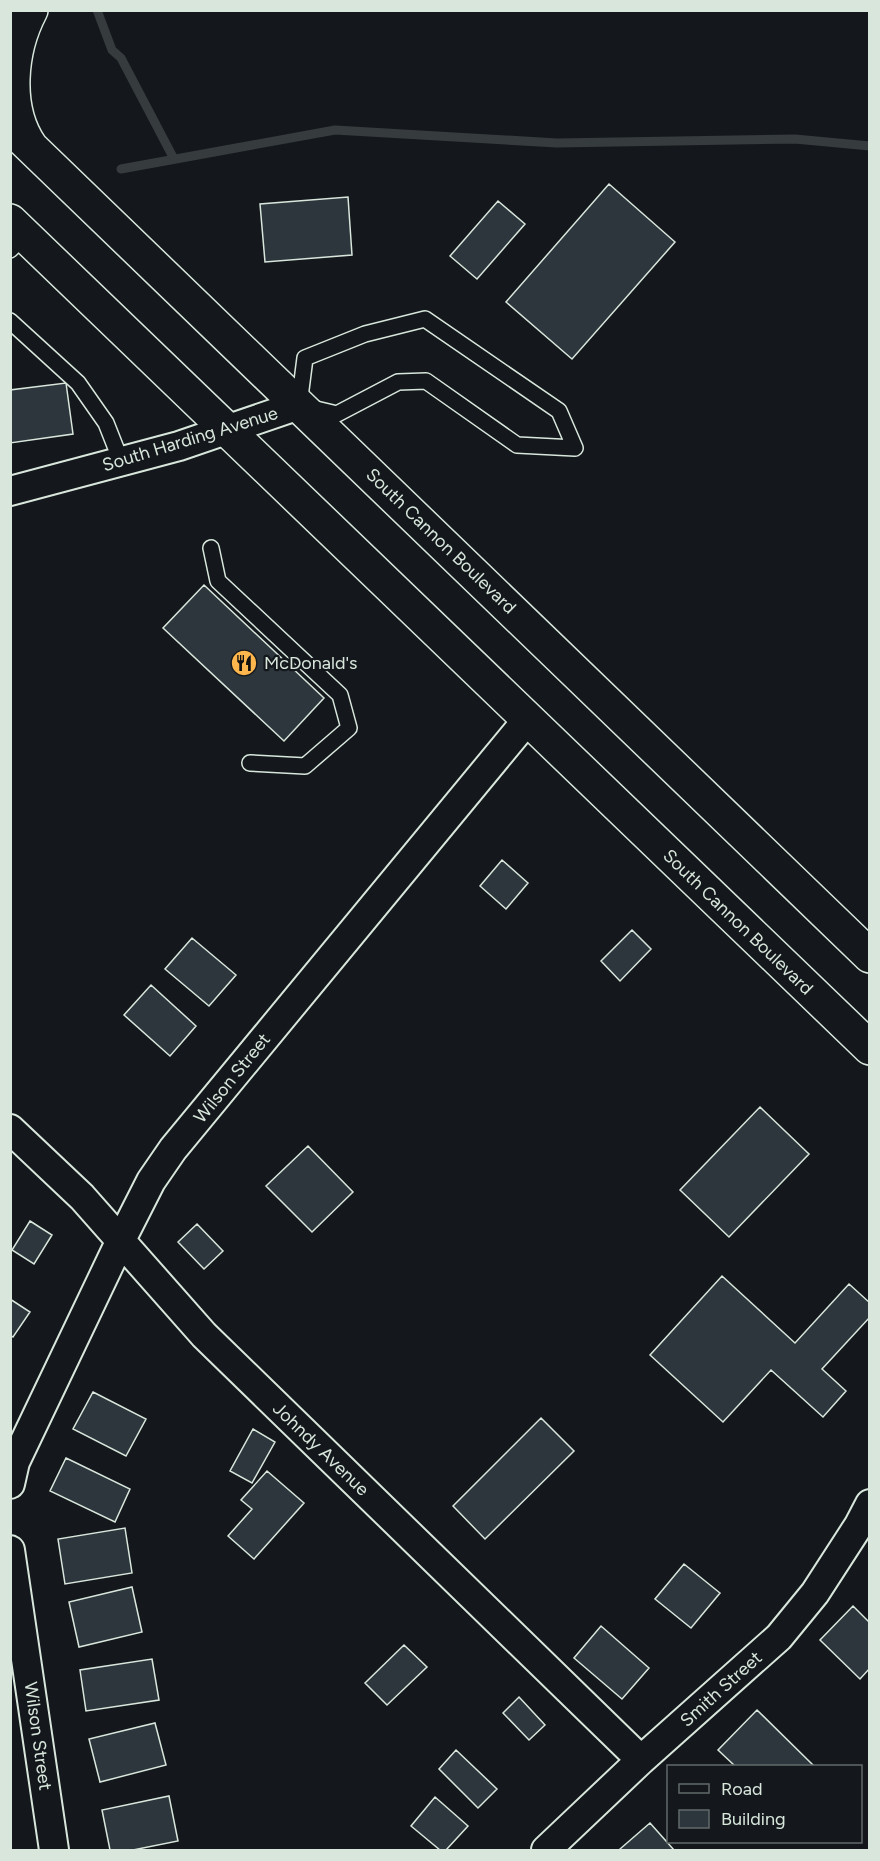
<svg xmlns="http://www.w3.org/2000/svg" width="880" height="1861" viewBox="0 0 880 1861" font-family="Figtree,sans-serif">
  <rect width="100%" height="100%" fill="#14181c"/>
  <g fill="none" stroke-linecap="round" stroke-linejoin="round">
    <!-- stream -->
    <path stroke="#363b3e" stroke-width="9" d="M97,10L112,50L121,58L174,159
      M121,169L335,130L557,143L795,139L870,146"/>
  </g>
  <!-- building -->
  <path fill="#2c363c" stroke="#d8e6dc" stroke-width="1.5" d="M609,184L675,242L572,359L506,302Z
    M348,197L352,255L265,262L260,204Z
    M498,201L525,224L477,279L450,256Z
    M66,383L73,434L10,443V390Z
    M204,585L324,698L284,741L163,628Z
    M502,860L528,883L506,909L480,886Z
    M632,930L651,949L620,981L601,961Z
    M192,938L236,975L209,1006L165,969Z
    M151,985L196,1026L170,1056L124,1015Z
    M760,1107L809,1154L729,1237L680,1190Z
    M308,1146L353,1192L312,1232L266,1186Z
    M30,1221L52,1235L34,1264L12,1250Z
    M197,1224L223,1251L204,1269L178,1242Z
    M722,1276L795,1343L849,1284L870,1303V1317L822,1369L846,1391L823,1417L771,1370L723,1422L650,1355Z
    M10,1299L30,1312L13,1337L10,1335Z
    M93,1392L146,1419L126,1456L73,1429Z
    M541,1418L574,1451L485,1539L453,1506Z
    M253,1429L275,1442L252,1483L230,1471Z
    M66,1458L130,1489L115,1522L50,1491Z
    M267,1471L304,1503L254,1559L228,1536L252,1509L241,1500Z
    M125,1528L132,1573L65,1584L58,1539Z
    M684,1564L720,1593L691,1628L655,1599Z
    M132,1587L142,1632L79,1647L69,1602Z
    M853,1606L870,1623V1668L860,1679L820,1640Z
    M601,1626L649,1668L622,1699L574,1658Z
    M404,1645L427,1667L387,1705L365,1683Z
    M152,1659L159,1700L86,1711L80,1670Z
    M519,1697L545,1725L529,1740L503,1713Z
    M757,1710L814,1766H735L718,1750Z
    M155,1723L166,1765L100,1782L89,1739Z
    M456,1750L497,1789L478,1808L439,1769Z
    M169,1796L178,1841L133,1850H110L102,1810Z
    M435,1797L468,1826L446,1850H440L411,1826Z
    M650,1823L674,1850H622L620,1849Z"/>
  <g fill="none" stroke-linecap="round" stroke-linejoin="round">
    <!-- lane casing -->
    <g stroke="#d8e6dc" stroke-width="18">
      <path id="lane" d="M10,250L26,235
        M425,319L559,411L575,448L517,445L426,381L398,382L337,414L299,405L305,358L365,334Z
        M10,321L78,383L106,423L121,461
        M211,548L218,581L340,695L349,728L305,766L250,763"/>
    </g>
    <!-- street casing -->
    <g stroke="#d8e6dc" stroke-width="32">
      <path id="street" d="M10,491L179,446L299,405
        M10,1129L82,1197L204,1335L641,1760
        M10,1484L15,1462L120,1242L151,1181L173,1149L528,719
        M10,1550L54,1850
        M546,1850L641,1760L779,1637L815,1593L859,1525L870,1504"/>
    </g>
    <!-- primary casing -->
    <g stroke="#d8e6dc" stroke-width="36">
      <path id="primary" d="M10,127L870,956
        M31,147C4,108 10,50 31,10
        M10,221L870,1048"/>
    </g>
    <!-- lane -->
    <use href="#lane" stroke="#14181c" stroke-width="15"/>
    <!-- street -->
    <use href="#street" stroke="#14181c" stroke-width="28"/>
    <!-- primary -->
    <use href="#primary" stroke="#14181c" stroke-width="33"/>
  </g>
  <!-- icons -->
  <defs>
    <g id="restaurant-disc" transform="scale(1.35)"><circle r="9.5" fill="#ffb74d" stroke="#14181c"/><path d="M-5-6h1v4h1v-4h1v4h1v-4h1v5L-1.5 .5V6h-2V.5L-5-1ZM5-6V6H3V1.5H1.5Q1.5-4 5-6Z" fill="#111"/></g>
  </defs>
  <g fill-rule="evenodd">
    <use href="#restaurant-disc" x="244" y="663"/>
  </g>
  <g text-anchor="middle" stroke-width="4.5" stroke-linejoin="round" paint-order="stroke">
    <!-- street labels -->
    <g font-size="18" fill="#d8e6dc" stroke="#14181c">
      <text transform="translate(190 439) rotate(-17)" y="6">South Harding Avenue</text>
      <text transform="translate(441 541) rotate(44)" y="6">South Cannon Boulevard</text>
      <text transform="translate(738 922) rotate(44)" y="6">South Cannon Boulevard</text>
      <text transform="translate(232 1078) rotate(-51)" y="6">Wilson Street</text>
      <text transform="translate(321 1449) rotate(44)" y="6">Johndy Avenue</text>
      <text transform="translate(721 1689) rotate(-42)" y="6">Smith Street</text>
      <text transform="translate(38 1736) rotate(82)" y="6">Wilson Street</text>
    </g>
    <!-- poi labels -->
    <g font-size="18" fill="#d8e6dc" stroke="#14181c" text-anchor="start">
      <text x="264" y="669">McDonald's</text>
    </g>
  </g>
  <!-- border -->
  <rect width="880" height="1861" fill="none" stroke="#d8e6dc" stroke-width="24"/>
  <!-- legend -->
  <rect x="667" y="1765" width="195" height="78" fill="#14181c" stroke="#626a69" stroke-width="1.5"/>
  <rect x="679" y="1784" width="30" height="9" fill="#14181c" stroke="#626a69" stroke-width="1.5"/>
  <text x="721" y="1795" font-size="18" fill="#d8e6dc">Road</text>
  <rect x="679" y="1810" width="30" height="18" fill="#2c363c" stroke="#626a69" stroke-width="1.5"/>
  <text x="721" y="1825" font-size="18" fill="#d8e6dc">Building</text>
</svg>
